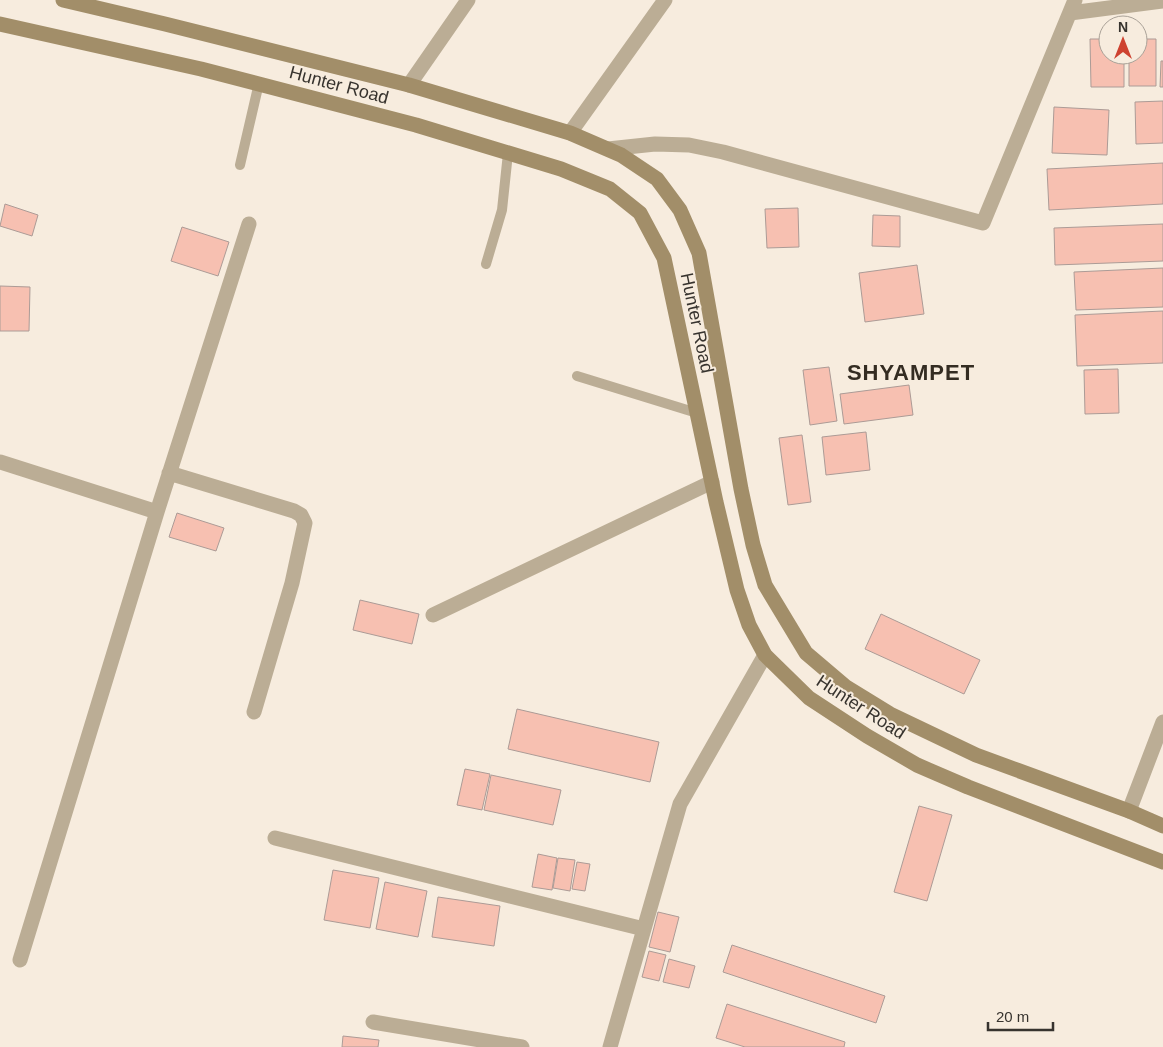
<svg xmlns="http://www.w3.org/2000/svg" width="1163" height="1047" viewBox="0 0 1163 1047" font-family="Arial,sans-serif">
  <rect width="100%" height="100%" fill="#f7ecde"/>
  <!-- building -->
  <path fill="#f7c0b1" stroke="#ac9b96" d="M1090,39H1108V55H1124V87H1091Z
    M1138,39H1156V86H1129V55H1138Z
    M1161,61H1163V87H1160Z
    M1163,101V143L1136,144L1135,102Z
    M1054,107L1109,110L1107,155L1052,153Z
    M1163,163V204L1049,210L1047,169Z
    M5,204L38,215L32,236L0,226Z
    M798,208L799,247L767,248L765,209Z
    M873,215L900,216V247L872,246Z
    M1163,224V261L1055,265L1054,228Z
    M182,227L229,242L218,276L171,261Z
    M917,265L924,314L865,322L859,273Z
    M1163,268V307L1076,310L1074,272Z
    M0,286L30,287L29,331H0Z
    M1163,311V363L1077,366L1075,315Z
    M829,367L837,421L810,425L803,370Z
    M1118,369L1119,413L1085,414L1084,370Z
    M909,385L913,415L844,424L840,394Z
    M866,432L870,470L826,475L822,437Z
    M802,435L811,502L788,505L779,438Z
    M177,513L224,528L216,551L169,537Z
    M360,600L419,614L412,644L353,630Z
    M881,614L980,660L964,694L865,649Z
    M517,709L659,742L650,782L508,749Z
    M465,769L490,774L482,810L457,805Z
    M491,775L561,790L553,825L484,810Z
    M919,806L952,815L927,901L894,892Z
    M538,854L557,858L552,890L532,887Z
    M558,858L575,860L570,891L553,888Z
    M577,862L590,864L585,891L572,889Z
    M333,870L379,878L370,928L324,920Z
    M385,882L427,891L418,937L376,929Z
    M438,897L500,906L494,946L432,937Z
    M658,912L679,917L670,952L649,947Z
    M732,945L885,996L876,1023L723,972Z
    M649,951L666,955L659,981L642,977Z
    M669,959L695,966L689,988L663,982Z
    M727,1004L845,1042L844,1047H745L716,1038Z
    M343,1036L379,1040L378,1047H342Z"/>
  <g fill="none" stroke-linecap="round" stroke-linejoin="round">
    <!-- service -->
    <path stroke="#bbad95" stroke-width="10" d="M240,165L259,83
      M486,264L502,210L508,153
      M577,376L697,413"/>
    <!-- minor -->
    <path stroke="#bbad95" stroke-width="15" d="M1070,13L1163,1
      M409,85L468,0
      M570,133L665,0
      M608,149L655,144L689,145L723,152L983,223L1075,0
      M0,462L157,512
      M169,473L294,511L301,515L305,523L292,583L254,712
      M433,615L712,482
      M1129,811L1163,722
      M275,838L644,929
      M20,960L157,512L249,224
      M373,1022L522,1047
      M610,1047L680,804L765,655"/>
    <!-- secondary -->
    <path stroke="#a28e69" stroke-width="15" d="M63,0L165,24L409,85L570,133L621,155L657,179L680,210L699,253L741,489L753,545L765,585L806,653L846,687L890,714L976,755L1129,811L1163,826
      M0,24L201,69L416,125L561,169L610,189L640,213L664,258L716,502L737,590L749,625L765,655L809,698L867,736L917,765L968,787L1163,862"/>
  </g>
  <g text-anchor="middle" stroke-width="4" stroke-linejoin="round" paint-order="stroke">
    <!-- street labels -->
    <g font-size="18" fill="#37332e" stroke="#f7ecde">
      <text transform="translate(339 85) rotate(15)" y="6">Hunter Road</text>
      <text transform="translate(697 323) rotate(78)" y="6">Hunter Road</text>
      <text transform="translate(861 707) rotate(33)" y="6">Hunter Road</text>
    </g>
    <!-- district labels -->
    <g font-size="22" font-weight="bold" letter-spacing="1" fill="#342c22" stroke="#f7ecde">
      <text x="911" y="380">SHYAMPET</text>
    </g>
  </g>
  <!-- north arrow -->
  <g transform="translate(1123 40)"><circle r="24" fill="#f7ecde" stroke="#aaa298"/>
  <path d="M0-4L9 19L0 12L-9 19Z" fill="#ce4230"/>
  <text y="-8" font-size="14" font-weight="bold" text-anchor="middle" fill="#37332e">N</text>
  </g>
  <!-- scale -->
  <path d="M988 1022v8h65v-8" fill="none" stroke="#37332e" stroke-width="2.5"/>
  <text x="996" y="1022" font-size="15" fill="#37332e" stroke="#f7ecde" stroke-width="4" paint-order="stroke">20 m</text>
</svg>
